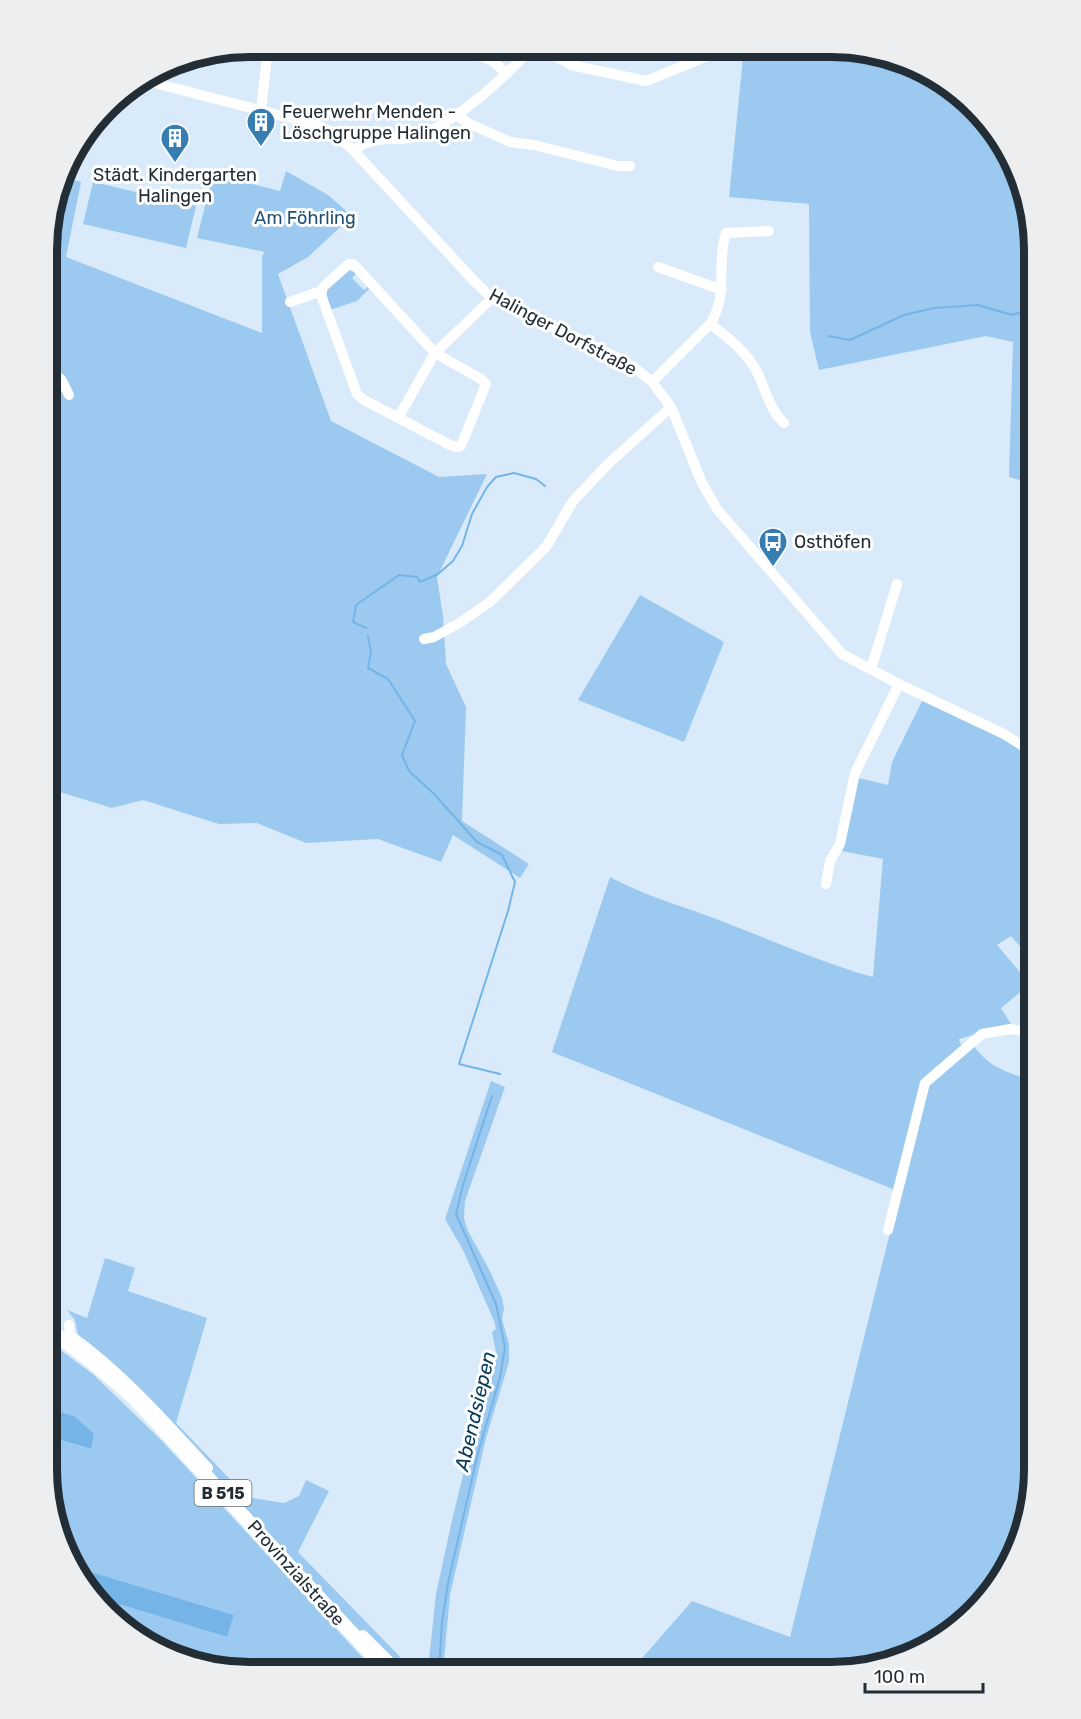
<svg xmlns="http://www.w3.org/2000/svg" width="1081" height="1719" viewBox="0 0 1081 1719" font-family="Rubik,sans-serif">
  <rect width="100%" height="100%" fill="#d9ebfa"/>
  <!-- green -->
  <path fill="#9bc9ef" d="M744,48H858L955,89L1019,173L1034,250V484L1009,477L1013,342L986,336L819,370L810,332L809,204L729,197Z
    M286,171L328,195L352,216L308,257L278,274L331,421L439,477L487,474L437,577L443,616L446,664L466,707L462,821L529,864L520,878L453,835L441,862L378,839L306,843L257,823L219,824L143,800L112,808L50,789L47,786L48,495L57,475L61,408L48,383V224L63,177L81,182L66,257L262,333V256L265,252L197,238L213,174L280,191Z
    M93,182L196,206L186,248L83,224Z
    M348,270L357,273L352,278L364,290L369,286L370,288L357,301L330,310L326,290Z
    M640,595L724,642L684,742L578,700Z
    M922,701L1011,743L1034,760V962L1011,936L997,945L1030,984L1001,1008L1011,1024L959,1039L964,1054L973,1045C991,1069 1007,1072 1034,1081V1482L1024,1534L993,1592L908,1657L831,1672H630L692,1601L790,1637L900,1192L552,1052L610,877C643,895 673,903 708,916C763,936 816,961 873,977L883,859L842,851L858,778L888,785L892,762Z
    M491,1081L505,1087L465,1201L464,1218L468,1231L490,1271L502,1298L504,1308L502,1319L509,1344V1362L486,1438L450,1595L443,1670L399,1671L323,1594L160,1415L79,1342L75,1320L67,1310L87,1318L105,1258L135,1268L128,1291L207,1318L176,1423L247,1497L284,1503L299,1496L306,1480L329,1491L298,1552L407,1664L428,1669L436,1594L453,1516L466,1463L492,1377L496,1352L492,1332L496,1329L494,1321L463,1250L445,1219Z
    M47,1340L94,1375L161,1440L375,1671H224L221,1669L224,1658L124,1627L102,1599L227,1637L234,1615L78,1568L62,1546L47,1469V1436L90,1449L94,1435L74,1416L47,1408Z"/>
  <!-- water -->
  <path fill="#74b4e7" d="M47,1408L74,1416L94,1434L91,1449L47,1436Z
    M78,1568L234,1615L227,1637L102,1599Z
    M124,1627L224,1658L221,1669L126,1630Z"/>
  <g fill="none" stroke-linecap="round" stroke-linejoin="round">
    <!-- stream -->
    <path stroke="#74b4e7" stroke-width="2" d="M828,336L850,340L904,315L934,308L978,305L1012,315L1027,310L1034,297
      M366,628L353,622L356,605L399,575L417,577L420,582L438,574L453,561L462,546L472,514L487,487L496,477L514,473L536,479L545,486
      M368,636L371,652L368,668L388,679L415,721L402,755L409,771L434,794L477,842L502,855L515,882L508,911L459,1064L500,1074
      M439,1671L442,1622L448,1583L478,1453L500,1377L505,1347L496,1304L456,1214L463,1185L492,1096"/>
    <!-- minor -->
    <path stroke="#fff" stroke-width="10" d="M455,47L493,61L507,74
      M539,47L571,65L646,81L727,48
      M143,80L317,125L332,132L354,151L475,282L492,298L614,356L634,367L652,382L671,407L702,483L717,509L842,654L899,684L1004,734L1034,753
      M261,110L268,47
      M457,115L468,123L510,142L534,145L618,166H630
      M354,151C373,131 401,145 424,134C466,114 501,80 533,47
      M349,264H353L358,269L435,353L481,379L486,384L461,446L456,447L450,445L364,400L357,394L321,295L323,287Z
      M658,267L722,290
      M290,302L321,291
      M710,324C729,338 748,353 758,374C766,391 770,410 784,423
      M48,370L61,379L69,395
      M652,382L710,324C729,296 716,263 726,233L769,231
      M398,418L435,353L492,298
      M424,639L434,637L461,622L490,602L546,547L573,501L608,464L671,407
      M871,669L897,584
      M826,884L830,861L840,844L855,773L899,684
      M888,1230L925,1083L982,1034L1010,1029L1029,1032L1034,1029
      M69,1325L70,1335C122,1372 164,1420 208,1468
      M363,1635L399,1671"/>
    <!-- major -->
    <path stroke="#fff" stroke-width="14" d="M47,1329C78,1349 106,1373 134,1398L387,1671"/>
  </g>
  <!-- icons -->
  <defs>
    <g id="building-pin" transform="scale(1.5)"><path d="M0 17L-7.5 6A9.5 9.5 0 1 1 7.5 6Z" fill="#367eb2" stroke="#fff"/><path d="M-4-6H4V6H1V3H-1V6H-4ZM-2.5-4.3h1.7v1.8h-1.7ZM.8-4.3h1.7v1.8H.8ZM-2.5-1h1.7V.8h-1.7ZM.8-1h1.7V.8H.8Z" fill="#fff"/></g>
    <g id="bus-pin" transform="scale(1.5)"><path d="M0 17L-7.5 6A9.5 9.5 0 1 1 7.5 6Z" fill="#367eb2" stroke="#fff"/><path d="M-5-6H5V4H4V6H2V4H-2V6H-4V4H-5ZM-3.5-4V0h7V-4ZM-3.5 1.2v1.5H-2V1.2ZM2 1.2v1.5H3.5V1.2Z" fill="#fff"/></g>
  </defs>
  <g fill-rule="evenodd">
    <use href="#building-pin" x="261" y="122"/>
    <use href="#building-pin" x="175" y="138"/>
    <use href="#bus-pin" x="773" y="542"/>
  </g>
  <g text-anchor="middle" stroke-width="6" stroke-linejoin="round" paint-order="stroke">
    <!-- shield labels -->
    <rect fill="#fff" stroke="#646c72" stroke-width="1.5" x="194.5" y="1480" width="57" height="26" rx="4.5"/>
    <g font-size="16" font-weight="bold" fill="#222d36">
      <text x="223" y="1499">B 515</text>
    </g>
    <!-- poi labels -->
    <g font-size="18" fill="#222d36" stroke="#fff" text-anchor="start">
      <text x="282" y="118">Feuerwehr Menden -<tspan x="282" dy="21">Löschgruppe Halingen</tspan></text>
      <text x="175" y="181" text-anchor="middle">Städt. Kindergarten<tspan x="175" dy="21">Halingen</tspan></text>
      <text x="794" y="548">Osthöfen</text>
    </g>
    <!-- park labels -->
    <g font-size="18" fill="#215072" stroke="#fff">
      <text x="305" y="224">Am Föhrling</text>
    </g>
    <!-- street labels -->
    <g font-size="18" fill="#222d36" stroke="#fff">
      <text transform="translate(563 332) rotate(28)" y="6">Halinger Dorfstraße</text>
      <text transform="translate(296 1573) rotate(48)" y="6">Provinzialstraße</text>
    </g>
    <!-- water labels -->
    <g font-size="20" font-style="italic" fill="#063a5b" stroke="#fff">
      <text transform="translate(475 1411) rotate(-77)" y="7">Abendsiepen</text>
    </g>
  </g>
  <!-- crop -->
  <path d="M0 0H1081V1719H0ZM250 57H831A193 193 0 0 1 1024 250V1469A193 193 0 0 1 831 1662H250A193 193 0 0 1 57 1469V250A193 193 0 0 1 250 57Z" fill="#edeeef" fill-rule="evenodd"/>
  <path fill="none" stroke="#222d36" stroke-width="8" d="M250 57H831A193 193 0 0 1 1024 250V1469A193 193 0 0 1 831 1662H250A193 193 0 0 1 57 1469V250A193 193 0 0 1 250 57Z"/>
  <!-- scale -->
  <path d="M865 1683v9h118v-9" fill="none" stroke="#222d36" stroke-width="3"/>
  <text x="874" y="1683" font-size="18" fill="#222d36" stroke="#ffffff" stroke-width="4.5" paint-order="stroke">100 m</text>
</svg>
